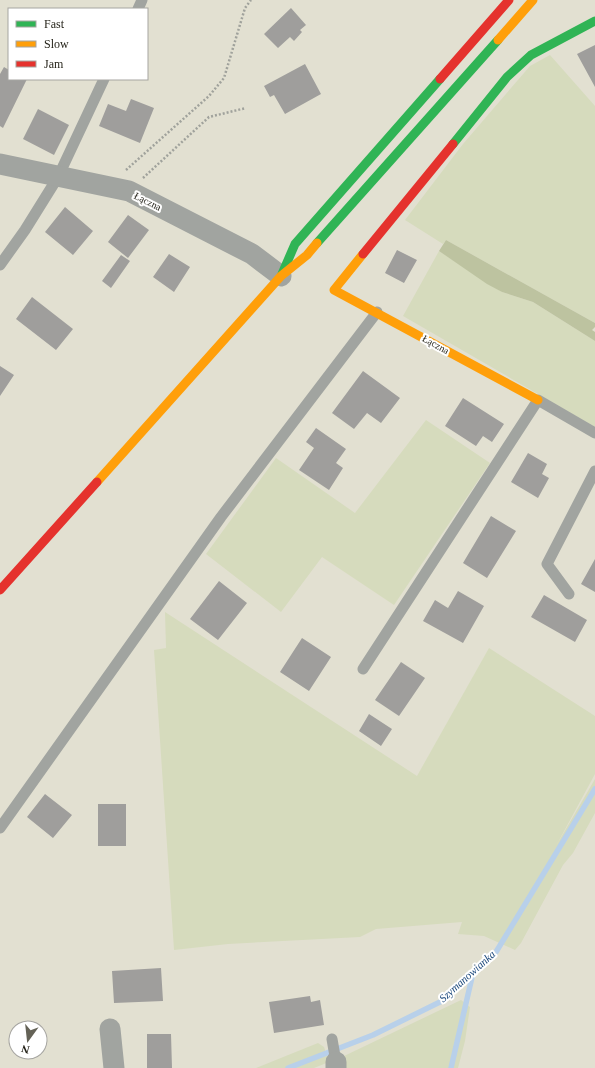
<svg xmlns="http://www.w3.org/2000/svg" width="595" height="1068" viewBox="0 0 595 1068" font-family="'Times New Roman',serif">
  <rect width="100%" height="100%" fill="#e2e0d1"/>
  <!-- green -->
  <path fill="#d6dbbd" d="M550,55L595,106V323L446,240L443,244L405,220L463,144L530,66Z
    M439,251L502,292L533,302L595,341V427L403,316Z
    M426,420L490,463L394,605L322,557L281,612L206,554L276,458L355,513Z
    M165,612L417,776L489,648L595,716V774L556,846L595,779V813L573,853L563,865L521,943L515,950L484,936L458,934L462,922L376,929L360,937L228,944L174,950L154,650L166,648Z
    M461,1000L470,1007L465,1041L458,1068H342V1057Z
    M318,1043L324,1047L329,1062L314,1068H256Z"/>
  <!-- forest -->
  <path fill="#bdc3a0" d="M446,240L595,323V327L592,330L595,332V341L533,302L502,292L487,284L439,251Z"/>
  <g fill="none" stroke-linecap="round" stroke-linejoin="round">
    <!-- stream -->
    <path stroke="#b8d0ea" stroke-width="5.5" d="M288,1068L373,1035L444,1000L496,952L595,789
      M451,1068L473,973"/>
  </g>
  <!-- building -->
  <path fill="#9f9e9c" d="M291,8L306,25L300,30L302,32L294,41L290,37L278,48L264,34Z
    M595,45V87L577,54Z
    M305,64L321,94L285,114L274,95L270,97L264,86Z
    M4,67L9,70V79H27L3,128L0,126V74Z
    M131,99L154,108L140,143L99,126L108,104L126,111Z
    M38,109L69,125L54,155L23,139Z
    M65,207L93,231L73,255L45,232Z
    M128,215L149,230L128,258L108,242Z
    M397,250L417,260L404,283L385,273Z
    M169,254L190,267L174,292L153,277Z
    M121,255L130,261L111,288L102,281Z
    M32,297L73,329L56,350L16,319Z
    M0,366L14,375L0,396Z
    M363,371L400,398L381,423L367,413L354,429L332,413Z
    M463,398L504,424L492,442L483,436L476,446L445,426Z
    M316,428L346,449L336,463L343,468L329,490L299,470L314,448L306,442Z
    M528,453L547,464L542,474L549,478L538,498L511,482Z
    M491,516L516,531L487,578L463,563Z
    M595,559V592L581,584Z
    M219,581L247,603L218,640L190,619Z
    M458,591L484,606L463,643L423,621L435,600L448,608Z
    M544,595L587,620L575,642L531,617Z
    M302,638L331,657L309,691L280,672Z
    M401,662L425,678L399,716L375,700Z
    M369,714L392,729L381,746L359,731Z
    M45,794L72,815L53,838L27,817Z
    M98,804H126V846H98Z
    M161,968L163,1001L114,1003L112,971Z
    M310,996L311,1002L320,1000L324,1025L274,1033L269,1002Z
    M147,1034H171L172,1068H147Z"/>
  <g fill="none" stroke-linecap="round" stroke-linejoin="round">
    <!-- path -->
    <path stroke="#a0a29c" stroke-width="2.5" stroke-dasharray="2 2" stroke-linecap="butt" d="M126,170L209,96L224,78L245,8L251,0
      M143,178L209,117L246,108"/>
    <!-- lane -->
    <path stroke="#a1a4a0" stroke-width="11" d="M138,9L142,0
      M0,265L25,230L58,177L104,79
      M569,594L547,564L595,471
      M363,669L538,400L595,433
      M0,828L221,517L377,312
      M332,1039L336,1062"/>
    <!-- street -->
    <path stroke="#a1a4a0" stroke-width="21" d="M0,164L129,191L252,254L281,276
      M110,1029L114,1068
      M336,1068V1062"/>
    <!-- fast -->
    <path stroke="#30b455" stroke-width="9" d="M453,144L507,77L531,55L595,21
      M317,243L498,40
      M282,274L295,244L440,79"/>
    <!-- slow -->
    <path stroke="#ff9f0a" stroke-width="9" d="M498,40L533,0
      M363,254L334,290L538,400
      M97,482L281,276L307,255L317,243"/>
    <!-- jam -->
    <path stroke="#e5322d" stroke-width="9" d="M440,79L509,0
      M363,254L453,144
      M0,590L97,482"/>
  </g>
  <g text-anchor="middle" stroke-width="4" stroke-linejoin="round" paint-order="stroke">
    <!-- street labels -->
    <g font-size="10" fill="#201e14" stroke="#fff">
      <text transform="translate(148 201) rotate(27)" y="4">Łączna</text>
      <text transform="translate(436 344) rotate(29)" y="4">Łączna</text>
    </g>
    <!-- water labels -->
    <g font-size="11" font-style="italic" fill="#154378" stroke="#fff">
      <text transform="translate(467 976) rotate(-42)" y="4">Szymanowianka</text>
    </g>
  </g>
  <!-- legend -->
  <rect x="8" y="8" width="140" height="72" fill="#ffffff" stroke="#a6a5a1"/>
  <rect x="16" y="21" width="20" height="6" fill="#30b455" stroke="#a6a5a1"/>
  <text x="44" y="28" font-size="12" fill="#201e14">Fast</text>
  <rect x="16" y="41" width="20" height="6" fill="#ff9f0a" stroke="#a6a5a1"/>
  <text x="44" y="48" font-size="12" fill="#201e14">Slow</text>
  <rect x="16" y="61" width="20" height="6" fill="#e5322d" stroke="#a6a5a1"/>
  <text x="44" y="68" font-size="12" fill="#201e14">Jam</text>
  <!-- north arrow -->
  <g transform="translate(28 1040) rotate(195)"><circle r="19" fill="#ffffff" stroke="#a6a5a1"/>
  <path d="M0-3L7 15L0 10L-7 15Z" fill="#646256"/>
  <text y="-6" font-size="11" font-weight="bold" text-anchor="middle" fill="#201e14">N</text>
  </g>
</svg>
